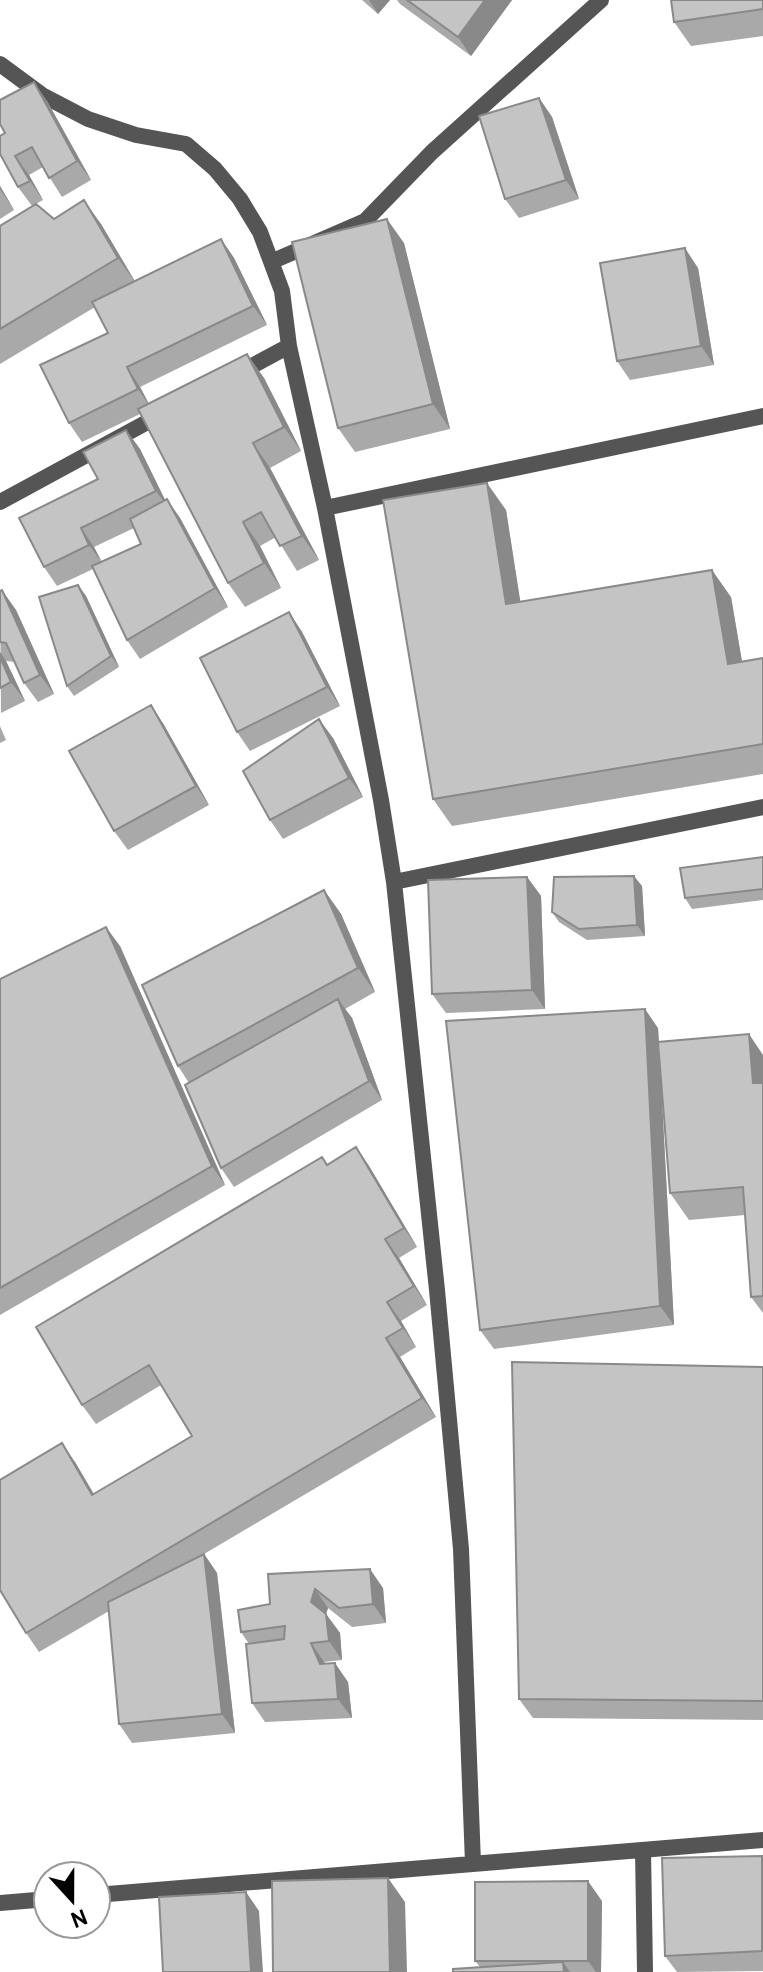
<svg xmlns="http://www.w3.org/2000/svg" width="763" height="1972" viewBox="0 0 763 1972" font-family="Overpass,sans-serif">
  <rect width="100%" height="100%" fill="#fff"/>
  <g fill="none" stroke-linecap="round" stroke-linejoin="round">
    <!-- minor -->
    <path stroke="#555" stroke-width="16" d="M0,64L42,95L88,119L136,135L186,144L215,169L240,199L260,232L282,291L289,346L325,508L381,800L394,882L437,1290L461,1549L473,1863
      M273,261L365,221L432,152L601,0
      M237,374L289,346
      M0,502L164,413
      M325,508L763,416
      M394,882L763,807
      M643,1850L645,1972
      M96,1895L763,1840
      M0,1903L48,1899"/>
  </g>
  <!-- wall -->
  <path fill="#a9a9a9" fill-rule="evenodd" d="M362,0H390L378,14Z
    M397,0H512L471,56L400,4Z
    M763,0V36L691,46L674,22Z
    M539,98L552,117L579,199L519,218L505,199Z
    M47,101L91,180L62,197L43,167L29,175L43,200L32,206L18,187L5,133Z
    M0,186L14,210L0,219Z
    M54,219L101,224L135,281L221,239L234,258L267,325L140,387L149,404L247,354L264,378L301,451L270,468L319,560L297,571L276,537L260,546L281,588L245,607L228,583L140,414L82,442L69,423L108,333L95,307L0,364V226Z
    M404,243L450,429L355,452L338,428Z
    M698,268L714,365L630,380L617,361Z
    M126,430L140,449L165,500L180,518L228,607L140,659L127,640L93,569L57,586L44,567ZM134,528L141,544L101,562L94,547Z
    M506,510L520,602L731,597L742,662L763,658V774L452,826L433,799Z
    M78,585L86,596L119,667L74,696L67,686Z
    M0,591L16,610L54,694L38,702L24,683L15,662L6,661L25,701L1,713Z
    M289,612L302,632L340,706L250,751L237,732Z
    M151,705L164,725L209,805L128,850L114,831Z
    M0,726L6,740L0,743Z
    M333,738L363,797L283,839L270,820Z
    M763,857V900L692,909L685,898Z
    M527,877L541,896L545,1009L446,1013L432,994Z
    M642,886L645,936L587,940L559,922L552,912Z
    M324,890L341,914L375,992L345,1009L352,1018L382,1100L234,1187L221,1168L189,1083L178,1066Z
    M120,946L225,1185L0,1315V979Z
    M658,1028L659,1042L763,1055V1313L751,1297L745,1215L689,1220L670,1193L660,1062L674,1325L494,1349L480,1330Z
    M356,1147L369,1166L417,1247L399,1258L427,1305L401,1321L416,1347L400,1357L436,1417L204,1554L217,1573L235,1733L132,1743L119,1724L109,1611L39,1652L26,1633L75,1462L94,1494L192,1436L161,1385L96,1424L82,1405L328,1164Z
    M763,1367V1720L533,1718L519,1699Z
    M268,1574L383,1588L386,1623L352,1627L328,1608L326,1614L340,1633L342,1660L324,1662L348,1682L352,1718L265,1722L252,1703L249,1644L241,1632L270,1604Z
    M763,1857V1971L677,1972L665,1956Z
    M602,1901L601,1972H453L480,1967L475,1961Z"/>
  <!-- shaded-wall -->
  <path fill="#898989" d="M369,0H390L378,14Z
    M485,0H512L471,56L458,37Z
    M34,82L47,101L91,180L77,161Z
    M539,98L552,117L579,199L566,180Z
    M15,156L29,175L43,200L30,181Z
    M0,186L14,210L0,189Z
    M84,200L101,224L135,282L118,258Z
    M387,219L404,243L450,429L433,404Z
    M221,239L234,258L267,325L253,306Z
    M685,248L698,268L714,365L701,346Z
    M247,354L264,378L301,451L284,427Z
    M127,367L140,387L151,408L138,389Z
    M126,430L140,449L170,510L156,491Z
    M253,443L270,468L319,560L302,536Z
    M487,483L506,510L525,631L506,604Z
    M167,499L180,518L228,607L215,588Z
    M243,522L260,546L281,588L264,563Z
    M81,528L94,547L103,564L89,545Z
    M712,570L731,597L747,691L728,664Z
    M78,585L86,596L119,667L111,656Z
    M2,590L16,610L54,694L40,675Z
    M289,612L302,632L340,706L327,687Z
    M0,652L6,661L25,701L11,682L0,657Z
    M151,705L164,725L209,805L196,786Z
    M319,719L333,738L363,797L349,778Z
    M634,876L642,886L645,936L637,925Z
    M527,877L541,896L545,1009L532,990Z
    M324,890L341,914L375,992L358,968Z
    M106,927L120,946L225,1185L212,1166Z
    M338,999L352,1018L382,1100L369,1081Z
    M645,1009L658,1028L674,1325L660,1306Z
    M749,1034L763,1055V1098L753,1083Z
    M356,1147L369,1166L417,1247L404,1228Z
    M385,1239L399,1258L427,1305L414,1286Z
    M387,1302L401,1321L416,1347L403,1328Z
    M386,1338L400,1357L436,1417L422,1398Z
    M62,1443L75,1462L105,1514L92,1495Z
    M204,1554L217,1573L235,1733L222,1714Z
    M370,1569L383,1588L386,1623L373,1604Z
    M315,1589L328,1608L326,1614L340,1633L342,1660L329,1641L311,1602Z
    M311,1643L324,1662L333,1683L320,1664Z
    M335,1663L348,1682L352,1718L338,1699Z
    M388,1878L405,1902L407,1972H390Z
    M588,1881L602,1901L601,1972H596L588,1961Z
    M246,1892L259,1911L263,1972H251Z
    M563,1962L570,1972H564Z"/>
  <!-- building -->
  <path fill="#c4c4c4" stroke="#898989" stroke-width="2" d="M407,0H485L458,37Z
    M671,0H763V9L674,22Z
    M34,82L77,161L49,178L32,147L15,156L30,181L18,187L0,154V136L5,133L0,124V100Z
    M539,98L566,180L505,199L479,116Z
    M84,200L118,258L0,329V226L36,204L54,219Z
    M387,219L433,404L338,428L292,242Z
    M221,239L253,306L127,367L138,389L69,423L40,365L108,333L92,302Z
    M685,248L701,346L617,361L600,263Z
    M247,354L284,427L253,443L302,536L280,546L261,512L243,522L264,563L228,583L138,409Z
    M126,430L156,491L81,528L89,545L44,567L19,518L98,479L83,452Z
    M487,483L506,604L712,570L728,664L763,658V744L433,799L383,500Z
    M167,499L215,588L127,640L92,566L141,544L130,519Z
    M78,585L111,656L67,686L39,597Z
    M2,590L40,675L24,683L6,643L0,642V591Z
    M289,612L327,687L237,732L200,658Z
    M0,657L11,682L0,688Z
    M151,705L196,786L114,831L69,751Z
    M319,719L349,778L270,820L243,771Z
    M763,857V889L685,898L680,868Z
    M634,876L637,925L579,929L552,912L554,877Z
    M527,877L532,990L432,994L428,880Z
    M324,890L358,968L178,1066L142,985Z
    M106,927L212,1166L0,1288V979Z
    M338,999L369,1081L221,1168L185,1085Z
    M645,1009L660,1306L480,1330L446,1021Z
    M749,1034L753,1083H763V1296L751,1297L743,1187L670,1193L658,1042Z
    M356,1147L404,1228L385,1239L414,1286L387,1302L403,1328L386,1338L422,1398L26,1633L0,1590V1480L62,1443L92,1495L192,1436L149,1365L82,1405L36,1327L322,1157L327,1165Z
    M512,1362L763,1367V1701L519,1699Z
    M204,1554L222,1714L119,1724L108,1602Z
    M370,1569L373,1604L339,1608L315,1589L311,1602L326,1614L329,1641L311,1643L320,1664L335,1663L338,1699L252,1703L246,1644L284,1639L285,1626L241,1632L238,1610L270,1604L268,1574Z
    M762,1856V1951L665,1956L662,1858Z
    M388,1878L390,1972H273L272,1881Z
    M588,1881V1961H475V1882Z
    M246,1892L251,1972H163L159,1897Z
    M563,1962L564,1972H453V1969Z"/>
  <!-- north arrow -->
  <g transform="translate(72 1900) rotate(159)"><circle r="38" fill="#ffffff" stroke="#999999" stroke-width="2"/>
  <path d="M0-6L14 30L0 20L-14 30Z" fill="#000000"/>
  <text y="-12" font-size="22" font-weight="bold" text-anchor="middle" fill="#000000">N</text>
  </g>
</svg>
